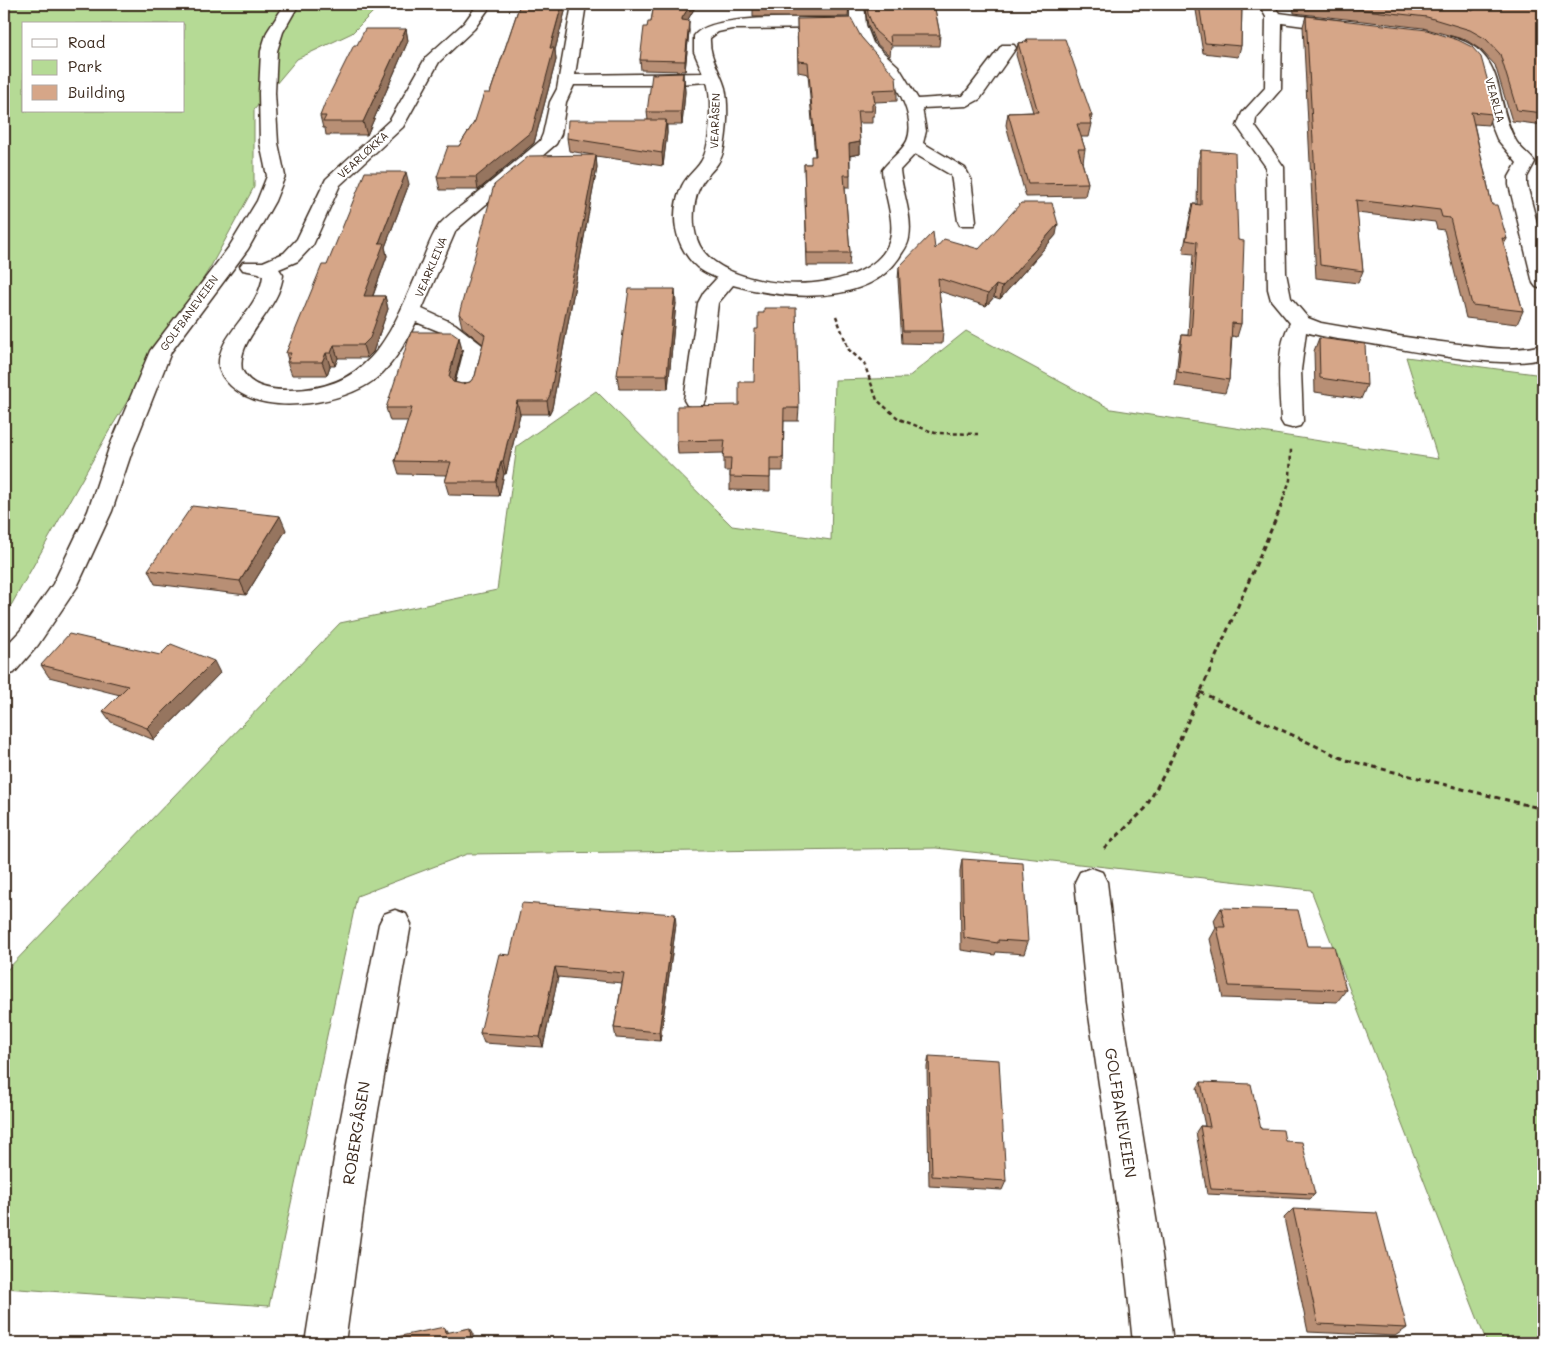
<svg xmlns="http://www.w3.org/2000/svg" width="1547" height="1347" viewBox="0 0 1547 1347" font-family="Mali,sans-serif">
  <rect width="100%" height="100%" fill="#fff"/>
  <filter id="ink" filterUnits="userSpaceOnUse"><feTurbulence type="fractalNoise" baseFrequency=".02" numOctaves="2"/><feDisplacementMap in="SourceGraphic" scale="10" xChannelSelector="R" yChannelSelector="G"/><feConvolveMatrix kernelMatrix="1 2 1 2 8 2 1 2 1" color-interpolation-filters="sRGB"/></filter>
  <g filter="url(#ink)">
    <!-- green -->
    <path fill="#b5da95" stroke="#78825a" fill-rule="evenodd" d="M4,4H381L352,33L297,59L254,110V187L211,266L109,431L4,618ZM24,24H184V111H24Z
      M966,331L1111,409L1438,459L1406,357L1543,375V1343H1487L1311,890L936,848L467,854L357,896L269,1306L4,1288V973L340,623L497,590L517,446L596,391L732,526L831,540L835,380L907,378Z"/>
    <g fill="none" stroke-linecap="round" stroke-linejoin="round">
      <!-- street casing -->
      <g stroke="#3b2a1e" stroke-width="3">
        <path id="street" d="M285,4H299L283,32L277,51L275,93L278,143L285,176L275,201L248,249L171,352L133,448L112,511L77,587L38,645L14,673L4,676V648L20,631L53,584L88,511L109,448L150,351L229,247L257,201L267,176L260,143L259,93L261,51L267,32Z
          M478,4H492L474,29L439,62L403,127L340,185L313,245L298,261L279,269L283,275C279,312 236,337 242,370C250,387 271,390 288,390C370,391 391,334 419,269C425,255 431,236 440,224C448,215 460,207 469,200C493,180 516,161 540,141L543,134L550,102L557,89L572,4H586L575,75L703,73L694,52V36C711,11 819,19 850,19V4H864L866,25L873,43L898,66L918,99L963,96L1002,45H1014L1016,48L980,99L967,106L922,108L926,131L923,143L965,168L971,179L976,221L974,225H960L958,221L951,175L915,154L900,170C902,192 913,216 909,238C908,246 903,251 899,258C866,307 782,299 733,285L718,303L706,400L703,405L695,407L687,405L684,400L698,303L704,292L717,278C710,275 702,271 697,267C674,246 669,213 682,186C687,175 698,169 703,158C711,143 712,98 707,82L664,85H574L566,102L561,134L556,144L456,230L422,309L455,324L486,348L476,389L473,394L465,396L457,394L454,389L464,350L441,332L416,322C405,344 390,371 368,384C334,405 263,416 231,386C226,381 220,374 219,367C216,335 259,311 263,276L259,273L243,270L240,266L243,262H263L284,253L297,239L326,179L390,120L426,57L464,23ZM852,28C857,49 873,57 886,73C899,88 916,120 907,141C902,151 889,160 882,170C883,193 898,223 888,245C863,301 714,294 697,239C691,223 693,194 704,180C711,171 720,164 723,152C727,134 729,106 725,88C720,70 709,58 710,38L718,32L732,29Z
          M1259,4H1273L1279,13L1341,21L1349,26L1341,31L1282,23L1281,89L1256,118L1255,126L1284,167L1286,273L1291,298L1308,318L1321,323C1367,331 1412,339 1459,344C1489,348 1513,352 1543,345V358C1507,371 1407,350 1366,343C1347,340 1325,338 1306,332L1301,370L1303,421L1300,426L1292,428L1284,426L1281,421C1280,389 1274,352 1290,323L1271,300L1268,289L1266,167L1237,126L1242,113L1265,88L1266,17Z
          M1451,37C1508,52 1493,99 1515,139C1519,148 1529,154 1535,162L1527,177V185L1543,246V289L1536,287L1533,283L1509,185V177L1517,163L1497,139L1491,124L1478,70L1462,53L1443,42Z
          M1091,868L1102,872L1107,882L1121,1002L1162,1255L1173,1343H1133L1124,1255L1087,1002L1075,882L1080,872Z
          M395,910L406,914L411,924L374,1133L345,1343H305L338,1133L379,924L384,914Z"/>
      </g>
      <!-- path-far1 -->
      <path stroke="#3b2a1e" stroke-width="2.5" stroke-dasharray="4 3" stroke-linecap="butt" d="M836,316L849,350L864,363L877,400L899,419L935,433L978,434
        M1280,508L1290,480L1291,448"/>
      <!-- path -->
      <path stroke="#3b2a1e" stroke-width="3" stroke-dasharray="5 4" stroke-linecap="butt" d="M1200,692L1346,760L1543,809
        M1104,849L1145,809L1167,769L1281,507"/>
      <!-- street -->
      <use href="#street" fill="#fff" fill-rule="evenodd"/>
    </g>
    <!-- wall -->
    <path fill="#b88f75" stroke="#3b2a1e" d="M520,4H567L555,50L556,60L534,143L478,190H440L437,177L459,146L475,121L490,93Z
      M654,4H697L687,21L689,31L685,71L641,70L640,60L647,27L651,22Z
      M753,4H849L848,17H753Z
      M864,4H934L940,35L939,46H891L890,56L875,42L868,25Z
      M1195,4H1242L1241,46L1238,57L1203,53Z
      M1293,4H1465L1472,11L1543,5V125L1512,121L1495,65L1481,50L1466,40L1423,28L1294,13Z
      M1306,16L1495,107L1488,125L1474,124L1492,205L1507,239L1504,244L1523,311L1517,324L1466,318L1444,230L1437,229L1435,222L1357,213L1363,271L1358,283L1316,278L1303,26Z
      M797,19L861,37L897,89V101L875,102L874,116H872V123H859L860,142V154L850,156V187H845L850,253L849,266H807L804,164H811L815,156L808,74L798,72Z
      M406,29L408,41L367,135H326L325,128H323L320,116L357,45Z
      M1027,39L1092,116L1091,122L1092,124L1089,137H1081L1085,149L1083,162H1082L1088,183L1085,196L1026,197L1006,125L1008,113L1033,112L1016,55L1018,43L1026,42Z
      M683,79H684L685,92L682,125H667V133L663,166L596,156L597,168L552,408L549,414H520L506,474H504L499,496L449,495L445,482L447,475L399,474L395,461L408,421H390L386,408L459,337L462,351L454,382L462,384L470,382L475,376L483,344L462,327L459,314L593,155L569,151L567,138L648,120L647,112Z
      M1201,150L1238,240L1241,324L1237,337L1232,336L1229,380L1225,393L1175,386L1179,348L1182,335H1188L1193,254L1183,253L1190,216L1193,204H1197L1198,162Z
      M409,184L385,247L387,256L373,296H385L388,309L373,352L367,358H338L335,366H330L327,375H292L287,362L288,360L286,353L327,265Z
      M1056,235L1000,299L994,297L986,306L939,291L943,331L942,344L902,343L898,279L899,267L935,249H979Z
      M676,303L668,389H619L617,375Z
      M1319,338L1367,385L1361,399L1315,392L1314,351Z
      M739,405L799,408L798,421H784L783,471H770V491L730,490V471H724V453L678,454L677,441Z
      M286,530L246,595L155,584L148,570Z
      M41,665L220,673L154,740L111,722L103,711L120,695L49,677Z
      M962,859L1028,942L1024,954L996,952L995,955L961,950L960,871Z
      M1221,908L1307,946L1346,990L1337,1002L1223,998L1210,939L1216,928L1214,920Z
      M676,924L660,1041L616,1038L614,1028L622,983L558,977L543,1047L484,1043L480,1033L510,955Z
      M929,1056L1006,1181L1002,1190L929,1186L927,1067Z
      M1201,1082L1261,1129L1285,1141L1315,1194L1310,1199L1207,1194L1196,1132L1200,1126H1205L1197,1088Z
      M1293,1209L1407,1328L1395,1336L1308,1332L1284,1218Z"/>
    <!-- shaded-wall -->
    <path fill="#96745f" stroke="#3b2a1e" d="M562,4H567L555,50L556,60L534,143L478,190L476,177L550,48Z
      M691,4H697L683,28L682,18Z
      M689,21V31L685,71V61Z
      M406,29L408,41L367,135L363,122Z
      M683,73L684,85V79L685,92L682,125L681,112Z
      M666,120L667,133L663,166L662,153Z
      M860,142V154L848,156L849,144Z
      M596,155L597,168L552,408L549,414L547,401Z
      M406,172L409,184L385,247L387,256L368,309L364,296L379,243Z
      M1058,224L1056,235L1000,299L1002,287Z
      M996,285L994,297L986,306L988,294Z
      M675,289L676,303L668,389L667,375Z
      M385,296L388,309L373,352L367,358L363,345Z
      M459,337L462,351L452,390L449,376Z
      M334,345L338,358L335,366L331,353Z
      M326,353L330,366L327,375L322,362Z
      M517,401L520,414L506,474L503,461Z
      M501,461L504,474L499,496L496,482Z
      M280,516L286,530L246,595L240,581Z
      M214,661L220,673L154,740L147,728Z
      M675,914L676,924L660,1041L659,1032Z
      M555,967L558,977L543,1047L540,1037Z
      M444,1327L447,1331L448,1337L445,1333Z
      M470,1328L473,1332V1343H471Z"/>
    <!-- building -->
    <path fill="#d6a688" stroke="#3b2a1e" d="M520,4H562L550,48H554L532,131L476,177H437L448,146H459L475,121L484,93H490Z
      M654,4H691L682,18V20L689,21L685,61L640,60L644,27H647L648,22H651Z
      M753,4H849V6H753Z
      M867,4H934L940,35H890L891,45L875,31L868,14Z
      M1199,4H1242L1241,46L1205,43Z
      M1310,4H1465L1472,11L1483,4H1537L1543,5V113L1517,110L1500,54L1486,39L1470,30L1427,17Z
      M1306,16L1427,30L1458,40L1472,47L1481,57L1495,107H1491L1493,114L1471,112L1492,205H1497L1507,239L1502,238L1523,311L1472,305L1450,218L1442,217L1440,210L1356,200L1363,271L1320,265Z
      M851,18L861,37L896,77L897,89L873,90L875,104H872V111H857L860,142L849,144L850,175H844L850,253H807L804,164H811V156H816L808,62L798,61L797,19Z
      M365,29H406L363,122H323L326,116H320L325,103L354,45H357Z
      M1027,39H1065L1092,116H1089L1092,124H1077L1085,149H1078L1088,183L1028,184L1008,113L1038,112L1018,43L1028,42Z
      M683,73L682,79H684L681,112H647L652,74Z
      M568,120H666L662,153L567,138Z
      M1201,150L1235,153L1238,240L1244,241L1241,324L1232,323L1229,380L1178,372L1182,335L1191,336L1197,242L1186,240L1193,204L1201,205Z
      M596,155L550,395L547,401H517L503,461H501L496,482H445L451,462L395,461L412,408H386L411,332H452L459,337L449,376L453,382L462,384L470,382L475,376L485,335L459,314L494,185L529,156Z
      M365,172H406L379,243H384L364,296H385L370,338L363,345H334L331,353H326L322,362H287L291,353H286L322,265H327Z
      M1021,203H1052L1058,224L1002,287L996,285L988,294L938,278L943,331H903L899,267L933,232L935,249L944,239L979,249Z
      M629,289H675L667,375H617Z
      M764,308H796L799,408H784L783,458H770V478L730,477L731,458H723L725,440L677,441V406L739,405V382H754L755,329H758V313H764Z
      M1319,338L1365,344L1367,385L1320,378Z
      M192,506L280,516L240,581L148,570Z
      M69,634L160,655L171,644L214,661L147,728L103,711L128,686L41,665Z
      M962,859L1023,863L1028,942L998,940V943L964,938Z
      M522,903L675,914L659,1032L614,1028L624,973L555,967L540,1037L480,1033L499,954L510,955Z
      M1221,908L1298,910L1307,946H1334L1346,990L1229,986L1217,927H1225Z
      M929,1056L999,1060L1006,1181L932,1176Z
      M1201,1082L1251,1084L1261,1129L1283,1130L1285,1141L1302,1142L1315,1194L1211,1189L1200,1126L1210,1127Z
      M1293,1209L1377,1213L1407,1328L1318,1324Z
      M444,1327L445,1333L470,1328L471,1343H372V1342Z"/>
  </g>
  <g text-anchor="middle" stroke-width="4" stroke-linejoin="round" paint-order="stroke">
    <!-- far-street labels -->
    <g font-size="11" fill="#3b2a1e" stroke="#fff">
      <text transform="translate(1495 100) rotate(75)" y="4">VEARLIA</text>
      <text transform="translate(715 121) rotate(-88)" y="4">VEARÅSEN</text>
      <text transform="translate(363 155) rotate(-42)" y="4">VEARLØKKA</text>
      <text transform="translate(431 267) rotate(-67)" y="4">VEARKLEIVA</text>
      <text transform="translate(189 313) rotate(-54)" y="4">GOLFBANEVEIEN</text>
    </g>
    <!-- near-street labels -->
    <g font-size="16" fill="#3b2a1e" stroke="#fff">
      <text transform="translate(1121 1113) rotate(81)" y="6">GOLFBANEVEIEN</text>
      <text transform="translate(356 1133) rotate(-81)" y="6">ROBERGÅSEN</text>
    </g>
  </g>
  <!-- margin -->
  <rect width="1547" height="1347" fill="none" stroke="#fff" stroke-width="20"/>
  <rect x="10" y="10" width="1527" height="1327" fill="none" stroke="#3b2a1e" stroke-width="2" filter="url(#ink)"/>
  <!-- legend -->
  <rect x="22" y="22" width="162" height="90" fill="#ffffff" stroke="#b1aaa5"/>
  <rect x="32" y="39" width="25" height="8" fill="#ffffff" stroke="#b1aaa5"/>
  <text x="68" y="48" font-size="15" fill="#3b2a1e">Road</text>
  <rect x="32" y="60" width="25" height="15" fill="#b5da95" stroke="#b1aaa5"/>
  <text x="68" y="72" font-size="15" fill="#3b2a1e">Park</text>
  <rect x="32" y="85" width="25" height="15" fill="#d6a688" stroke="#b1aaa5"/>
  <text x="68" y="98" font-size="15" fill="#3b2a1e">Building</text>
</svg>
